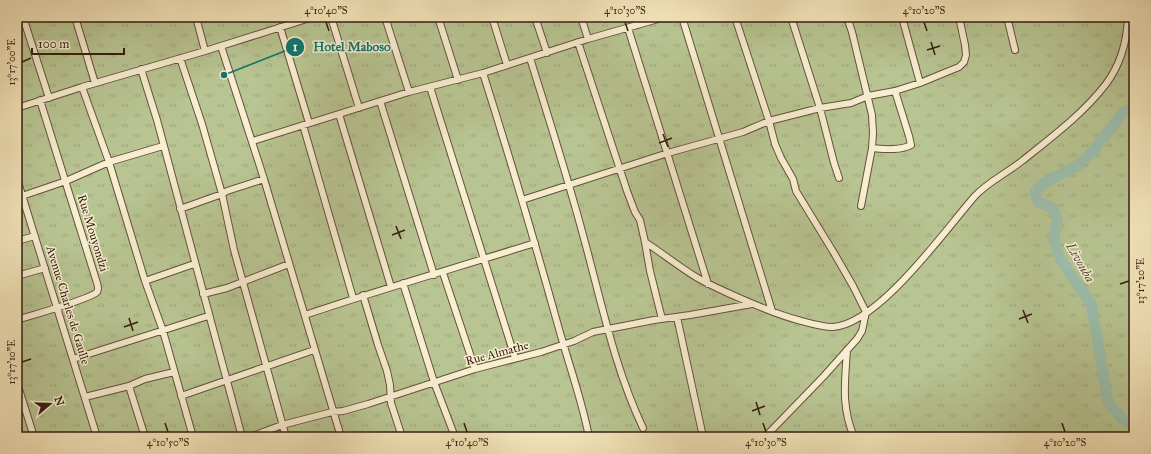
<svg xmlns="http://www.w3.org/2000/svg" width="1151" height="454" viewBox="0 0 1151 454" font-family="'IM FELL Great Primer',serif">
  <defs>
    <pattern id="grass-tufts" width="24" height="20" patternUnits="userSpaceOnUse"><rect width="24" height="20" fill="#b8c592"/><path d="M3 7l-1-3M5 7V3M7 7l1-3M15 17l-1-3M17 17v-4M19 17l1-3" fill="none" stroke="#9fa97d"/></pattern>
  </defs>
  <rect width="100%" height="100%" fill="#f4e5ba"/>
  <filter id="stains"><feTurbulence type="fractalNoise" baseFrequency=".005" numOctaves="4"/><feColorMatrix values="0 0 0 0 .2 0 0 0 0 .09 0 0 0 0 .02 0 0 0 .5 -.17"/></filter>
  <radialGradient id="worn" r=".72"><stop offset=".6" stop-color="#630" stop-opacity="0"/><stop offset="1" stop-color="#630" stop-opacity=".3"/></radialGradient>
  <!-- grass -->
  <path fill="url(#grass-tufts)" stroke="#767250" d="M17,17H1134V437H17Z"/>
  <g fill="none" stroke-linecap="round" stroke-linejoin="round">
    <!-- river -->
    <path stroke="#9cbfad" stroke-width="11" d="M1134,108L1124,112L1093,151L1077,166L1044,183L1035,192L1038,202L1053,208L1057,220L1054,240L1059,257L1091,304L1097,337L1108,402L1123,420L1134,426"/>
    <!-- street casing -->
    <g stroke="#65503a" stroke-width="8">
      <path id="street" d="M23,17L49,98
        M75,17L95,83
        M196,17L205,51
        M331,17L359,108
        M385,17L409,92
        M438,17L458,80
        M492,17L507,65
        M535,17L547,53
        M581,17L588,39
        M635,17L637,25
        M682,17L772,311
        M735,17L769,121L775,144L781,158L793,179L796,191L834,253L853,286L866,312L862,331L857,339L824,376L765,437
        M791,17L820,108L834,163L839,178
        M847,17L852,32L872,115L873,133L872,148L861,206
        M902,17L920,83
        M1007,17L1015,50
        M280,27L309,123
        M628,28L708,284
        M578,42L627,191L635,212L640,220L645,242C662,253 678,266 696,277C706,283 717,288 728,293C751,303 774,314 798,320C809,323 822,327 833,327C879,324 945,230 975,196C988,182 1007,173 1022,161C1052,137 1083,114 1106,84C1121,64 1127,41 1128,17
        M221,46L264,179L341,437
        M180,58L202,124L222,194L234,250L286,437
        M530,58C548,116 567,175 583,235C601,300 614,367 643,428
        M141,69L157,120L242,437
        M483,73C510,158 535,243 559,329C569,365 582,400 589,437
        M82,87L109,162L145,281L163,331L193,437
        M430,87L515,358
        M380,101L434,275
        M17,108L82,87L205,51L313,17
        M339,114L391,287
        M303,125L353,298
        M253,141L409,92L483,73L588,39L665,17
        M872,148C884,149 900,151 911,145L909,136L895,91
        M17,179L97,437
        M22,196L66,181L109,162L163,146
        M522,200L668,153L743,132L769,121L820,108L851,103L868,96L895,91L920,83L949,71L959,67L964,62L966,55L965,45L959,17
        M180,209L222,194L227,191L264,179
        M17,241L35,236
        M645,242L650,271L662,319
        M443,273L475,369
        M17,276L45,268
        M145,281L194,264
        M403,283L434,382L455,437
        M203,294L227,288L289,264
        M363,295L378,345L387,371L390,385L391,403L402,437
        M305,315C381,289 459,267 535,243
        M677,317L703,437
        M17,320C29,316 91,299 97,292C99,289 98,286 97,283L40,100
        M847,350C845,382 841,406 854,437
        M73,359L208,316
        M17,383L34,437
        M129,386L145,379L174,372
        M181,396L314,350
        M85,397L129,386L145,437
        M250,437L282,425L332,412L343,411L368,404L475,369L541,352L574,341L593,332L654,320L690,315L752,304"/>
    </g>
    <!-- street -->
    <use href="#street" stroke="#f8eed2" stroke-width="6"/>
  </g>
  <!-- ticks -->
  <path fill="none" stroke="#351e0f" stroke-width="1.5" d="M326,22L329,31M625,22L628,31M924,22L927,31M931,42L935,55M927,50L940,46M22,62L31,58M663,134L668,147M659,143L672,138M396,226L401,239M392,235L405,230M1120,284L1129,281M1023,310L1028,323M129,318L133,331M1019,319L1032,314M124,327L138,322M22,362L31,359M756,402L760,415M752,411L765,406M165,423L168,432M464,423L467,432M763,423L766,432M1062,423L1065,432"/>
  <g text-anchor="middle" stroke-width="3" stroke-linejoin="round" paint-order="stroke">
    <!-- street labels -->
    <g font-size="12" fill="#351e0f" stroke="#f8eed2">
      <text transform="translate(93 233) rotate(73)" y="4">Rue Mouyondzi</text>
      <text transform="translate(68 305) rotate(73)" y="4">Avenue Charles de Gaulle</text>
      <text transform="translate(497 353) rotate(-15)" y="4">Rue Almathe</text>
    </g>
    <!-- water labels -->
    <g font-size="13" font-style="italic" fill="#544e3e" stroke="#f8eed2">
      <text transform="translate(1081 262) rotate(60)" y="5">Livouba</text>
    </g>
  </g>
  <!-- callouts -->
  <path fill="none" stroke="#0f766e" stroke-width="1.5" d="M224 75L295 47"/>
  <g fill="#0f766e" stroke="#f8eed2" stroke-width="1.5">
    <circle cx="224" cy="75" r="4"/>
    <circle cx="295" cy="47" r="10"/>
  </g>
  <g font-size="12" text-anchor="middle" font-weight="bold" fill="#fff">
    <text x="295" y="51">1</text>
  </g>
  <g font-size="13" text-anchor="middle" font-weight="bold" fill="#0f766e" stroke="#f8eed2" stroke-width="3" stroke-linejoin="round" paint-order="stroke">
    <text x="352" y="51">Hotel Maboso</text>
  </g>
  <!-- margin -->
  <rect width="1151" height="454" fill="none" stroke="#f4e5ba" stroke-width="44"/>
  <!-- north arrow -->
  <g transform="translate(50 404) rotate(71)" stroke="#f8eed2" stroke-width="3" paint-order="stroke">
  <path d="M0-3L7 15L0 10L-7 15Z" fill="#351e0f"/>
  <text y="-6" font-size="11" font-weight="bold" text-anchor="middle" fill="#351e0f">N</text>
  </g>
  <!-- scale -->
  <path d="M32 48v6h92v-6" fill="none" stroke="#351e0f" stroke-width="2"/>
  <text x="38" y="48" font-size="12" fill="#351e0f" stroke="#f8eed2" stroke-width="3" paint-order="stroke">100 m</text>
  <rect x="22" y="22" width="1107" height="410" fill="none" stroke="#351e0f" stroke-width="1.5"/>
  <g font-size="10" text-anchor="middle" fill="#351e0f">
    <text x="326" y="14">4°10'40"S</text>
    <text x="625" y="14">4°10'30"S</text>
    <text x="924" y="14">4°10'20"S</text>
    <text transform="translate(11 62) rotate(-90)" y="4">13°17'00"E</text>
    <text transform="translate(1140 281) rotate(-90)" y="4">13°17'20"E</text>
    <text transform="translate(11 362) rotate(-90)" y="4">13°17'10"E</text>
    <text x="168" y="446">4°10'50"S</text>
    <text x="467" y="446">4°10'40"S</text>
    <text x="766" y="446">4°10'30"S</text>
    <text x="1065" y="446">4°10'20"S</text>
  </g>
  <rect width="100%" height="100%" filter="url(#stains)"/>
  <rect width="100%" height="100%" fill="url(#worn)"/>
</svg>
